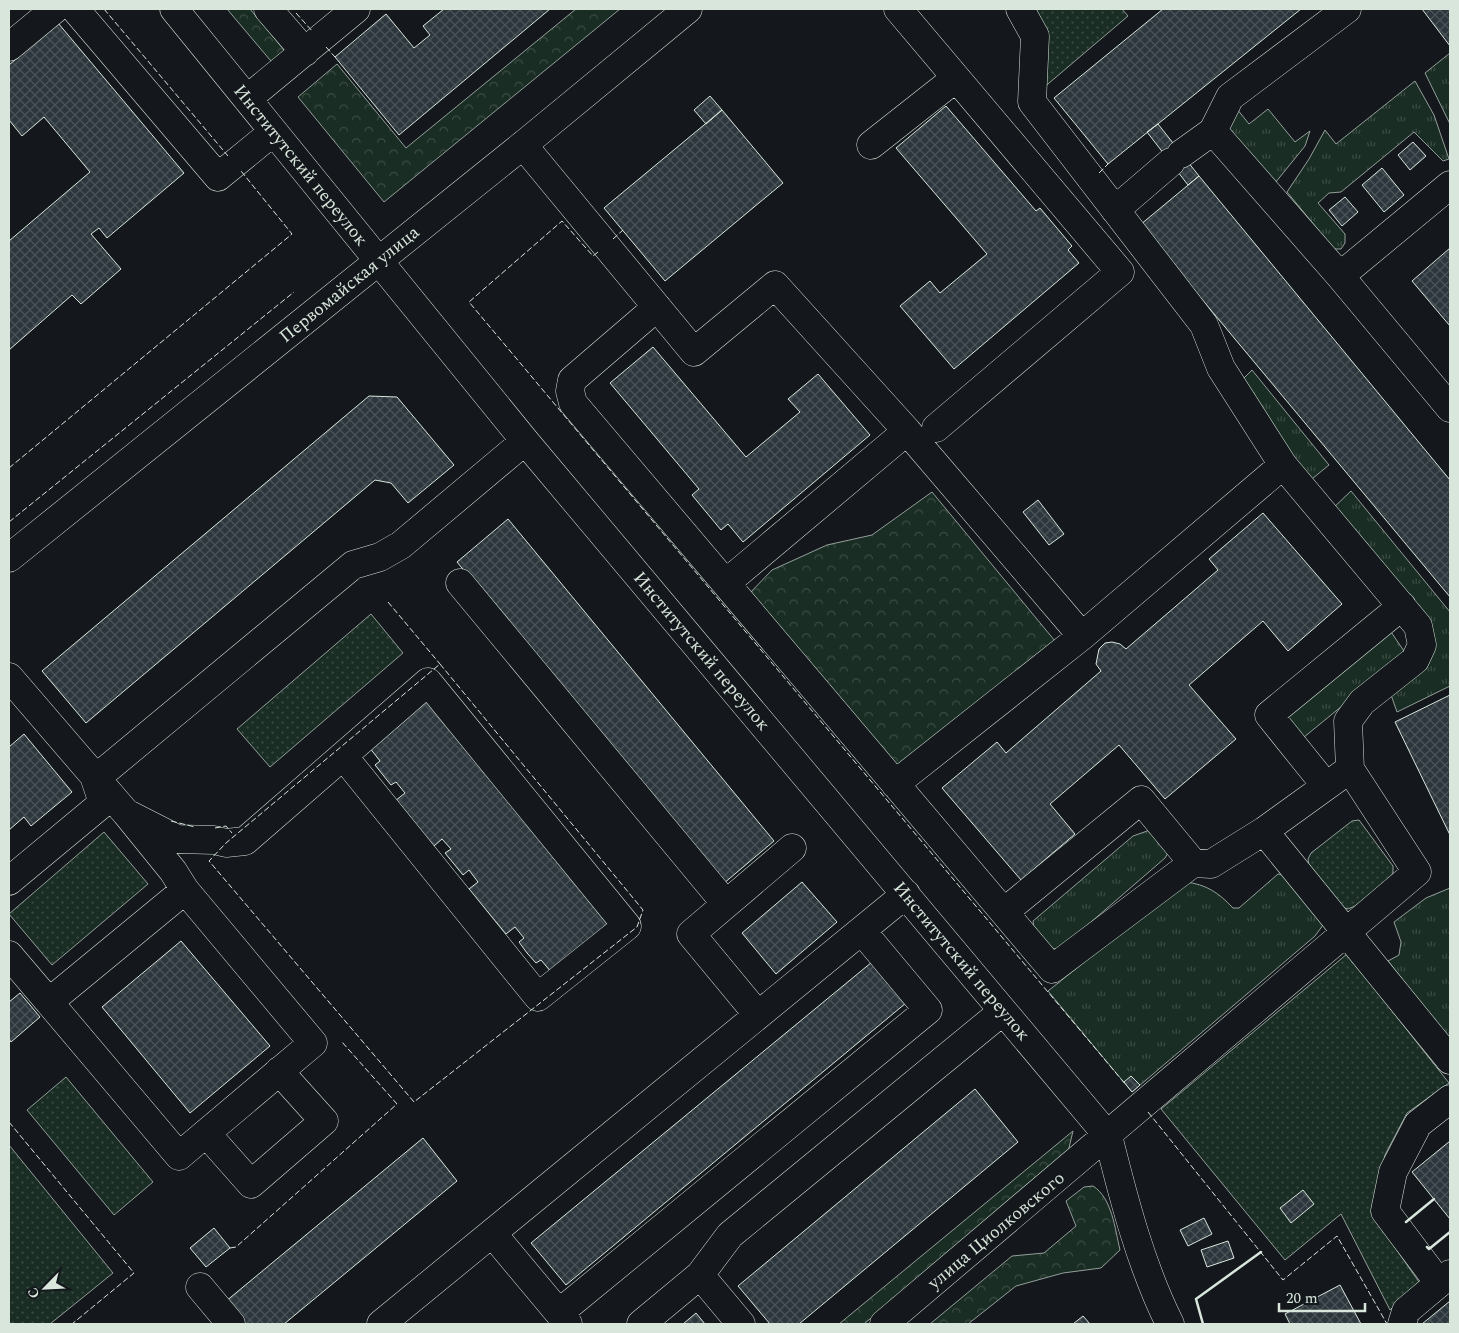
<svg xmlns="http://www.w3.org/2000/svg" width="1459" height="1333" viewBox="0 0 1459 1333" font-family="Spectral,serif">
  <defs>
    <pattern id="grass-tufts" width="24" height="20" patternUnits="userSpaceOnUse" patternTransform="scale(1.25)"><rect width="24" height="20" fill="#1a2d24"/><path d="M3 7l-1-3M5 7V3M7 7l1-3M15 17l-1-3M17 17v-4M19 17l1-3" fill="none" stroke="#3b4b43"/></pattern>
    <pattern id="forest-crowns" width="20" height="18" patternUnits="userSpaceOnUse" patternTransform="scale(1.25)"><rect width="20" height="18" fill="#1a2d24"/><path d="M2 6a3 3 0 1 1 6 0M12 15a3 3 0 1 1 6 0" fill="none" stroke="#3b4b43"/></pattern>
    <pattern id="park-dots" width="8" height="8" patternUnits="userSpaceOnUse" patternTransform="scale(1.25)"><rect width="8" height="8" fill="#1a2d24"/><path d="M2 2h.1M6 6h.1" fill="none" stroke="#3b4b43" stroke-width="1.8" stroke-linecap="round"/></pattern>
    <pattern id="building-cross-hatch" width="8" height="8" patternUnits="userSpaceOnUse" patternTransform="scale(1.25)"><rect width="8" height="8" fill="#2c363c"/><path d="M0 0l8 8M0 8l8-8" fill="none" stroke="#4a5358"/></pattern>
  </defs>
  <rect width="100%" height="100%" fill="#14181c"/>
  <!-- grass -->
  <path fill="url(#grass-tufts)" stroke="#939e99" d="M1450,53V124L1425,73Z
    M1415,81L1434,115L1449,159L1443,161L1414,132L1341,192L1329,193L1318,203L1345,234V243L1341,249H1334L1287,192L1309,159L1325,130L1336,144Z
    M1233,104L1249,124L1268,109L1295,142L1310,131L1305,146L1271,188L1230,133L1228,123Z
    M1252,370L1329,465L1307,483L1241,381Z
    M1351,491L1450,612V686L1397,712L1389,689L1429,645L1330,511Z
    M1391,632L1404,651L1402,657L1298,742L1281,722Z
    M1150,830L1168,853L1165,858L1061,948L1052,949L1034,929L1033,921L1133,836Z
    M1278,874L1286,875L1323,925L1315,936L1132,1092L1048,991L1185,882C1206,884 1219,893 1233,908H1239Z
    M1450,888V1040L1388,961L1399,955L1401,942L1394,922L1426,898Z"/>
  <!-- forest -->
  <path fill="url(#forest-crowns)" stroke="#939e99" d="M227,9H250L289,56L276,67Z
    M576,9H620L384,202L298,97L337,64L406,148Z
    M932,492L1055,641L907,763L892,766L748,595L772,570L827,545L872,535Z
    M1073,1131L1068,1152L864,1324H839Z
    M1093,1186C1112,1198 1115,1229 1120,1250L1101,1268L1063,1273L1016,1286L968,1324H930L1012,1256L1044,1253L1076,1226L1066,1201L1084,1187Z"/>
  <!-- park -->
  <path fill="url(#park-dots)" stroke="#939e99" d="M1030,9H1122L1128,16L1042,89Z
    M371,614L403,653L270,767L237,729Z
    M1359,820L1393,866V873L1389,879L1355,906L1348,909L1340,907L1309,866L1308,859L1311,853L1352,821Z
    M104,832L148,884L52,965L9,914Z
    M1347,954L1449,1083L1407,1113L1385,1155L1371,1213L1419,1282L1390,1310L1341,1214L1285,1260L1161,1109Z
    M66,1077L153,1182L114,1215L27,1110Z
    M9,1145L113,1273L50,1324H9Z"/>
  <!-- building -->
  <path fill="url(#building-cross-hatch)" stroke="#d8e6dc" d="M444,9H550L399,135L335,57L386,14L414,48L430,35L423,26Z
    M1163,9H1301L1108,164L1054,98Z
    M1422,9H1450V46Z
    M58,23L184,173L107,238L99,228L91,234L121,269L81,304L72,295L9,350V241L90,172L44,117L22,136L9,120V65Z
    M710,96L722,110L706,124L694,110Z
    M946,106L1036,211L1040,208L1072,246L1068,250L1079,263L954,369L900,306L930,281L940,293L987,254L896,148Z
    M722,110L783,183L665,281L604,208Z
    M1158,124L1199,176L1188,185L1147,132Z
    M1413,142L1426,156L1410,170L1398,155Z
    M1382,168L1404,195L1384,212L1362,185Z
    M1199,176L1450,480V597L1140,225Z
    M1345,197L1358,212L1342,226L1329,210Z
    M1450,248V326L1412,281Z
    M653,347L746,457L800,412L788,399L818,374L870,435L743,542L728,524L721,530L692,495L699,489L610,383Z
    M369,396L397,397L454,465L408,503L391,483L375,480L86,723L42,671Z
    M1038,500L1064,534L1049,545L1023,512Z
    M1263,513L1342,604L1288,651L1263,621L1189,685L1236,739L1165,799L1119,745L1050,804L1075,834L1021,880L942,788L997,742L1006,753L1101,671L1096,664L1099,649L1105,643L1112,642L1120,644L1126,649L1218,570L1209,559Z
    M508,519L774,841L723,884L457,562Z
    M1450,695V835L1395,722Z
    M429,698L612,923L552,973L541,960L536,963L527,953L519,942L524,938L515,927L506,934L469,889L478,882L469,870L463,875L445,853L451,849L442,839L434,846L395,801L405,793L396,782L391,785L375,765L380,761L369,747Z
    M24,734L72,792L31,826L24,817L9,830V747Z
    M802,882L837,922L776,974L742,933Z
    M181,941L270,1046L190,1113L102,1007Z
    M872,962L906,1003L566,1285L531,1243Z
    M20,993L40,1017L11,1042L9,1039V1002Z
    M1131,1076L1140,1085L1132,1092L1124,1082Z
    M975,1089L1018,1142L799,1324H770L738,1286Z
    M423,1138L457,1181L284,1324H243L225,1302Z
    M1450,1141V1219L1412,1172Z
    M1303,1190L1314,1204L1291,1223L1280,1208Z
    M1204,1218L1212,1234L1188,1246L1180,1230Z
    M214,1228L230,1248L206,1267L190,1248Z
    M1228,1241L1234,1258L1207,1267L1201,1250Z
    M1340,1285L1361,1324H1290L1285,1314Z
    M1450,1301V1324H1422Z
    M696,1313L705,1324H683Z
    M1083,1316L1090,1324H1073Z"/>
  <g fill="none" stroke-linecap="round" stroke-linejoin="round">
    <!-- minor casing -->
    <g stroke="#d8e6dc" stroke-width="29">
      <path id="minor" d="M75,9L218,177L273,132
        M174,9L525,441L1108,1136C1124,1200 1141,1266 1170,1324
        M268,9L305,52
        M898,9L1120,272L936,428
        M1347,9L1230,97L1213,131L1340,276L1450,408
        M9,47L55,9
        M247,99L356,9
        M523,145L694,352L775,285L907,431L1082,636
        M871,145L956,78
        M1181,154L1213,131
        M1115,210L1171,162
        M1340,276L1450,185
        M657,307L572,380L570,391L573,403L1052,969L1193,863L1211,864L1264,831L1350,769
        M460,583L726,904
        M726,583L907,431
        M9,677L126,813L173,871L185,890L313,1043L179,1156L49,1002L185,890
        M895,784L1082,636L1283,465
        M1326,786L1269,715L1402,606
        M126,813L177,839L214,840L226,843L245,841L428,682L627,926L538,997L344,757
        M1264,831L1450,1060
        M9,881L103,803L95,779L353,565L380,557L401,545L525,441
        M1004,912L1141,800L1193,863
        M9,955L49,1002
        M758,1015L691,934L792,848
        M206,1133L251,1184L324,1121L279,1071
        M492,1233L568,1324
        M700,1275L741,1324
        M1439,1283L1385,1211L1393,1172L1418,1124L1450,1099
        M200,1287L231,1324
        M559,1313L928,1010L862,931
        M381,1324L906,894
        M641,1324L700,1275L730,1235L1003,1011
        M884,1324L1417,872L1350,769L1348,721L1362,702L1415,660L1422,645L1418,626L1283,465L1221,368L1204,325L1032,102L1035,36L1020,9
        M1402,1324L1406,1311L1450,1274"/>
    </g>
    <!-- major casing -->
    <g stroke="#d8e6dc" stroke-width="29">
      <path id="major" d="M9,558L523,145L688,9"/>
    </g>
    <!-- minor -->
    <use href="#minor" stroke="#14181c" stroke-width="28"/>
    <!-- major -->
    <use href="#major" stroke="#14181c" stroke-width="28"/>
    <!-- fence -->
    <path stroke="#d8e6dc" stroke-width="1" stroke-dasharray="6 2.5" stroke-linecap="butt" d="M104,9L228,156
      M296,13L313,32
      M326,47L335,57
      M1099,173L1108,164
      M613,239L623,230
      M598,252L593,256L562,221L469,302L1126,1085
      M9,468L292,234L241,171
      M9,522L294,292
      M388,602L440,664
      M440,664L643,910L637,927L414,1102L209,861L226,843Z
      M171,821L195,827
      M215,828L226,826L232,833
      M1148,1112L1283,1280L1337,1236L1387,1324
      M9,1122L134,1273L72,1324
      M230,1248L236,1247L397,1104L342,1042"/>
    <!-- wall -->
    <path stroke="#d8e6dc" stroke-width="2.5" d="M1406,1222L1434,1199
      M1427,1247L1429,1249L1450,1232
      M1203,1324L1196,1299L1261,1252"/>
  </g>
  <g text-anchor="middle" stroke-width="4" stroke-linejoin="round" paint-order="stroke">
    <!-- street labels -->
    <g font-size="18" fill="#d8e6dc" stroke="#14181c">
      <text transform="translate(301 165) rotate(51)" y="6">Институтский переулок</text>
      <text transform="translate(349 284) rotate(-39)" y="6">Первомайская улица</text>
      <text transform="translate(702 651) rotate(50)" y="6">Институтский переулок</text>
      <text transform="translate(962 961) rotate(50)" y="6">Институтский переулок</text>
      <text transform="translate(996 1230) rotate(-40)" y="6">улица Циолковского</text>
    </g>
  </g>
  <!-- border -->
  <rect width="1459" height="1333" fill="none" stroke="#d8e6dc" stroke-width="20"/>
  <!-- north arrow -->
  <g transform="translate(45 1288) rotate(246)" stroke="#14181c" stroke-width="4" paint-order="stroke">
  <path d="M0-4L9 19L0 12L-9 19Z" fill="#d8e6dc"/>
  <text y="-8" font-size="14" font-weight="bold" text-anchor="middle" fill="#d8e6dc">С</text>
  </g>
  <!-- scale -->
  <path d="M1279 1303v8h86v-8" fill="none" stroke="#d8e6dc" stroke-width="2.5"/>
  <text x="1286" y="1303" font-size="15" fill="#d8e6dc" stroke="#14181c" stroke-width="4" paint-order="stroke">20 m</text>
</svg>
